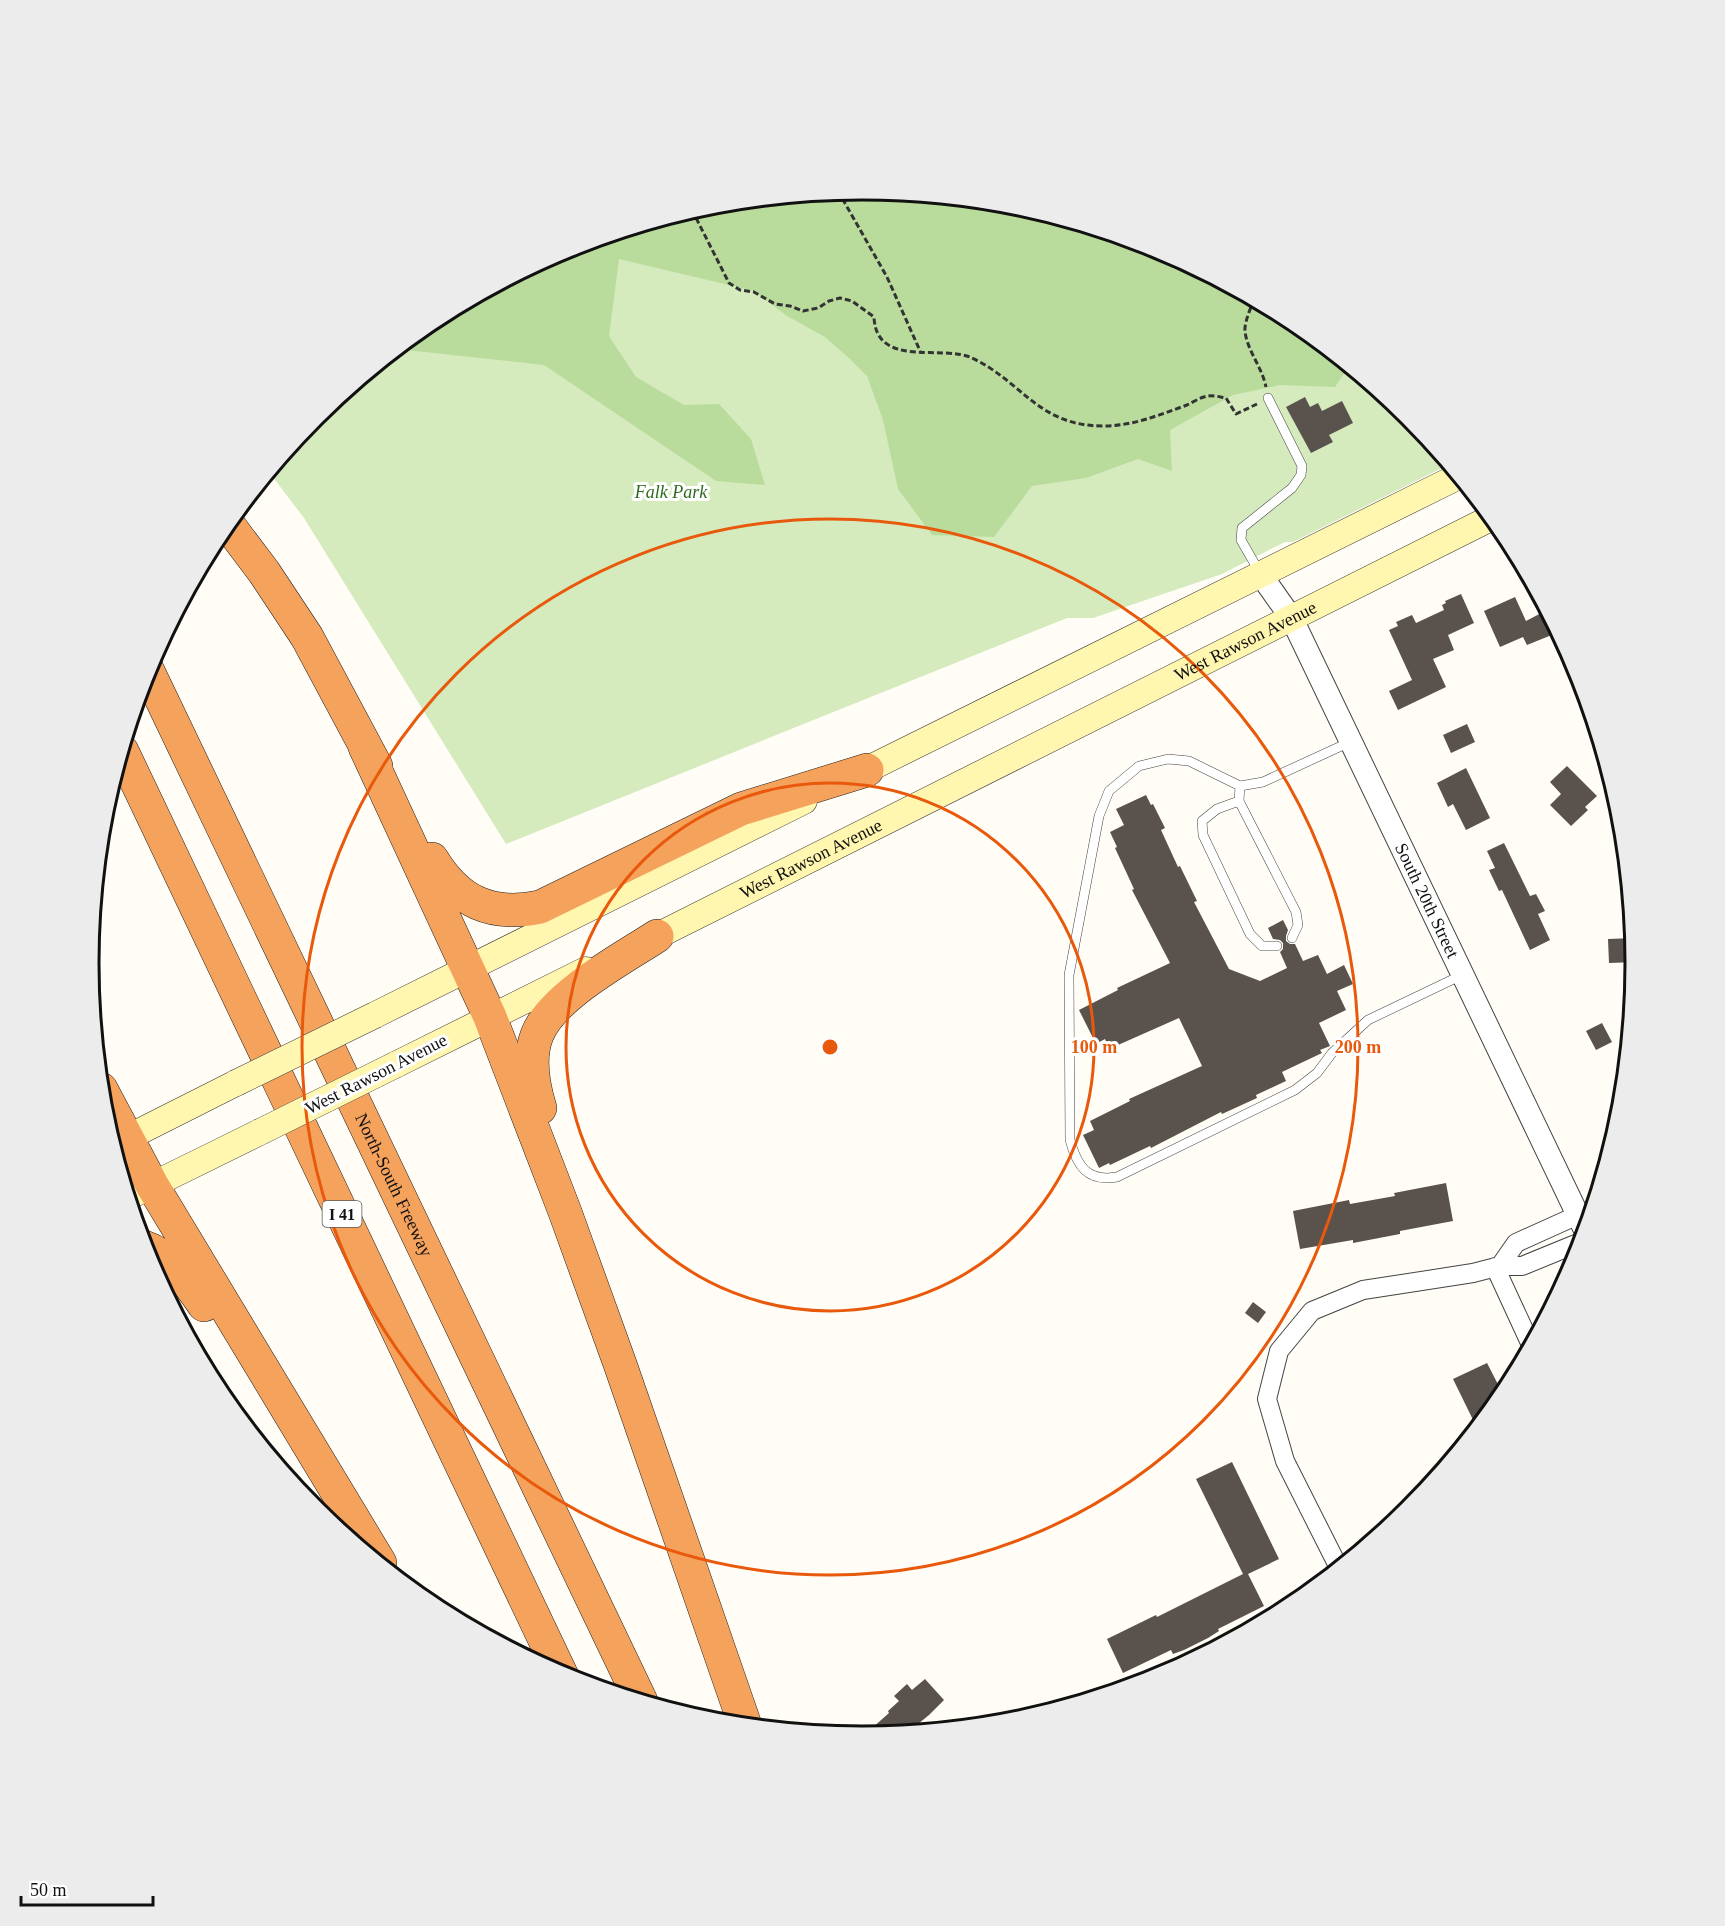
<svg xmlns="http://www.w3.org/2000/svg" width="1725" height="1926" viewBox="0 0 1725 1926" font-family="'Times New Roman',serif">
  <rect width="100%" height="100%" fill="#fffdf5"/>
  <!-- green -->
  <path fill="#d5ebbd" d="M863,189L1014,204L1159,248L1293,320L1410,416L1450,464L1293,542H1285L1222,574L1093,618H1067L506,844L304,518L269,472L315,415L433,319L567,248L712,204Z"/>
  <!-- forest -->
  <path fill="#b9dc9c" d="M863,189L1014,204L1159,248L1293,320L1349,366L1335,387L1280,385L1233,395L1170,430L1172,471L1138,459L1086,478L1032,486L994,537L932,535L898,489L883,420L867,376L849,358L825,337L787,316L754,291L619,259L609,336L636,377L684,405L719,404L751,439L765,485L716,481L544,365L397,349L433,319L567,248L712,204Z"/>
  <!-- building -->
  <path fill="#5a524d" d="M1305,397L1310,407L1318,403L1322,411L1342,401L1353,423L1329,435L1333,442L1311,453L1286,407Z
    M1461,594L1474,623L1448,635L1454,650L1433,659L1446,687L1398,710L1389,691L1412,680L1389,630L1398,626L1396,622L1412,615L1416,623L1444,610L1442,605L1446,603L1445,601Z
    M1515,597L1526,621L1547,610L1559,632L1527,645L1523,637L1500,647L1484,611Z
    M1467,724L1475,742L1451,753L1443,735Z
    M1567,766L1597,796L1585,807L1588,810L1571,826L1550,805L1561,794L1550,782Z
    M1466,768L1490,818L1466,830L1453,804L1448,807L1437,783Z
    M1146,795L1151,805L1153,804L1165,828L1161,830L1178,867L1180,866L1197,901L1194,902L1229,969L1260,981L1287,968L1280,952L1283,949V943L1280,940L1273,939L1268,928L1283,920L1288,930L1286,936V941L1290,944H1295L1303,961L1318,955L1327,974L1344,965L1353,984L1337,991L1346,1010L1319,1023L1330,1046L1320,1050L1322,1053L1282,1072L1286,1081L1256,1095L1257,1098L1222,1114L1221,1112L1151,1148L1150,1146L1110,1165L1109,1163L1099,1168L1083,1135L1094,1130L1090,1121L1130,1101L1129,1099L1202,1066L1179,1018L1109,1049L1105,1039L1096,1044L1079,1010L1118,990L1117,988L1170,963L1132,890L1134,889L1115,848L1117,847L1110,832L1124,825L1116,809Z
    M1504,843L1530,896L1536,894L1545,911L1538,914L1550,940L1530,950L1502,890L1499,891L1489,870L1495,868L1487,851Z
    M1634,938L1636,962L1609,963L1608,939Z
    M1602,1023L1612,1042L1596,1050L1586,1031Z
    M1446,1183L1453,1221L1400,1231V1234L1353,1243V1240L1300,1249L1293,1211L1349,1200L1350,1204L1395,1196L1394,1193Z
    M1253,1302L1266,1312L1258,1323L1245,1313Z
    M1487,1363L1504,1396L1477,1428L1453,1379Z
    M1232,1462L1279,1559L1248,1574L1264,1606L1218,1629L1219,1631L1208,1638L1184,1650L1173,1654L1171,1650L1123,1673L1107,1639L1156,1615L1157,1617L1243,1574L1196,1479Z
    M925,1679L944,1700L929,1715L907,1733L862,1737L889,1713L888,1711L899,1701L894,1696L907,1684L912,1690Z"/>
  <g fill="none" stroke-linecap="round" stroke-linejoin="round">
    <!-- service casing -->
    <g stroke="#444" stroke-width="10">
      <path id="service" d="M1260,573L1241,540L1242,528L1292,488L1301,475L1302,466L1268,398
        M1350,742L1263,782L1240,786L1189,761L1168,759L1139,766L1109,791L1099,816L1069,975L1070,1140C1077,1166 1087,1182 1117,1177L1295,1090L1317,1073L1332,1053L1368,1020L1462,975
        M1240,786L1239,801L1296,912L1298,925L1292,938
        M1239,801L1217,809L1202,821L1203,835L1250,934L1262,946H1277
        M850,1732L852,1736"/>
    </g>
    <!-- minor casing -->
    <g stroke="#444" stroke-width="20">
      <path id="minor" d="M1500,1266L1516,1243L1578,1215
        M1495,1267L1531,1345
        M1339,1568L1285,1461L1267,1399L1279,1351L1312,1311L1363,1290L1473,1273L1500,1266H1522L1583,1241"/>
    </g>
    <!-- tertiary casing -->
    <g stroke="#444" stroke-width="24">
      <g id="tertiary">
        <path id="s1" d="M1261,575L1292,619L1586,1232"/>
      </g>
    </g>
    <!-- secondary casing -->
    <g stroke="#333" stroke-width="27">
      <g id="secondary">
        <path d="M850,778L1459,476"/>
        <path id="s2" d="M641,944L1493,517"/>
        <path d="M375,1015L804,801"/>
        <path d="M395,1065L586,970"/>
        <path d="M113,1145L236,1083"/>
        <path d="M128,1197L260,1132"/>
      </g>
    </g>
    <!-- motorway casing -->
    <g stroke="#222" stroke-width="34">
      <g id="motorway">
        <path d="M227,523L264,572L307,637L376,766"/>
        <path id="s3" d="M147,669L641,1701"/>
        <path d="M365,747L490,1017L565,1212L620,1364L745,1725"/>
        <path d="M122,751L562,1676"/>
        <path d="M432,859C458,902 491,917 540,907L741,809L867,770"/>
        <path d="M101,1089L152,1185L380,1563"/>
        <path d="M540,1108C533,1085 528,1058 537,1035C552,996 622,959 657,936"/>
        <path d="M144,1247C171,1256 188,1282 204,1305"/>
      </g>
    </g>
    <!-- path -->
    <path stroke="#333" stroke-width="3" stroke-dasharray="6 3" stroke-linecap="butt" d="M838,191L887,277L921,353
      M692,210L729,283L740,290L754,292L775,304L790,306L803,311L818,308L829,301L840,298L852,301L874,317C876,369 943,344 972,358C1023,382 1038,426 1103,426C1133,426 1159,415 1187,405C1193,402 1201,397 1208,396C1213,395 1220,397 1226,398L1236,414L1257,404
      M1254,299C1251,308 1244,322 1245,332C1248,352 1262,367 1266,387"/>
    <!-- service -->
    <use href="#service" stroke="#fff" stroke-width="9"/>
    <!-- minor -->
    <use href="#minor" stroke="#fff" stroke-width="18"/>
    <!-- tertiary -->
    <use href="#tertiary" stroke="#fff" stroke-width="22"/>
    <!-- secondary -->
    <use href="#secondary" stroke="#fff6b0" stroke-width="26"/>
    <!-- motorway -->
    <use href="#motorway" stroke="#f5a25d" stroke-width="33"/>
    <!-- secondary-bridge casing -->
    <g stroke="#333" stroke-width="27" stroke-linecap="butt">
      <path id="secondary-bridge" d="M236,1083L375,1015
        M260,1132L395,1065"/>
    </g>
    <!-- secondary-bridge -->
    <use href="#secondary-bridge" stroke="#fff6b0" stroke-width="26"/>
  </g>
  <!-- distance rings -->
  <g fill="none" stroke="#e8590c" stroke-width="3">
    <circle cx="830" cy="1047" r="264"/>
    <circle cx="830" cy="1047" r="528"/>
  </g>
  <g text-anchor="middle" stroke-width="6" stroke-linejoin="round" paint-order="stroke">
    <!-- shield labels -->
    <rect fill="#fff" stroke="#585858" stroke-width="1.5" x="322.5" y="1201" width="39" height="26" rx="4.5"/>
    <g font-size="16" font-weight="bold" fill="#111">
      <text x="342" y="1220">I 41</text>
    </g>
    <!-- park labels -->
    <g font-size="18" font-style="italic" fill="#2f6b1f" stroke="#fff">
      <text x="671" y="498">Falk Park</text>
    </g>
    <!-- street labels -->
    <g font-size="18" fill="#111" stroke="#fff">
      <text dy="6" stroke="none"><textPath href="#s2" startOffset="676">West Rawson Avenue</textPath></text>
      <text dy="6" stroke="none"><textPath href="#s2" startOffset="190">West Rawson Avenue</textPath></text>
      <text dy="6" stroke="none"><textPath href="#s1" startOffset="366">South 20th Street</textPath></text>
      <text transform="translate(376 1074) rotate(-27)" y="6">West Rawson Avenue</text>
      <text dy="6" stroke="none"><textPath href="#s3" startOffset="572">North-South Freeway</textPath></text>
    </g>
  </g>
  <!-- crop -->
  <path d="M0 0H1725V1926H0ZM99 963a763 763 0 1 1 1526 0a763 763 0 1 1-1526 0Z" fill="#ececec" fill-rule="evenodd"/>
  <path fill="none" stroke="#111" stroke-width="3" d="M99 963a763 763 0 1 1 1526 0a763 763 0 1 1-1526 0Z"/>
  <circle cx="830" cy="1047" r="9" fill="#e8590c" stroke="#fff" stroke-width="3"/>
  <g font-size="18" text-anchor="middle" font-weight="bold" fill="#e8590c" stroke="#fff" stroke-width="6" stroke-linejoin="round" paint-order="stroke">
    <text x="1094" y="1053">100 m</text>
    <text x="1358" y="1053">200 m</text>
  </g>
  <!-- scale -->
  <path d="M21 1896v9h132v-9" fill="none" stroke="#111111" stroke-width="3"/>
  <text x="30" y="1896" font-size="18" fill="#111111" stroke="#ffffff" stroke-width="4.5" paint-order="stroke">50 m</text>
</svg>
